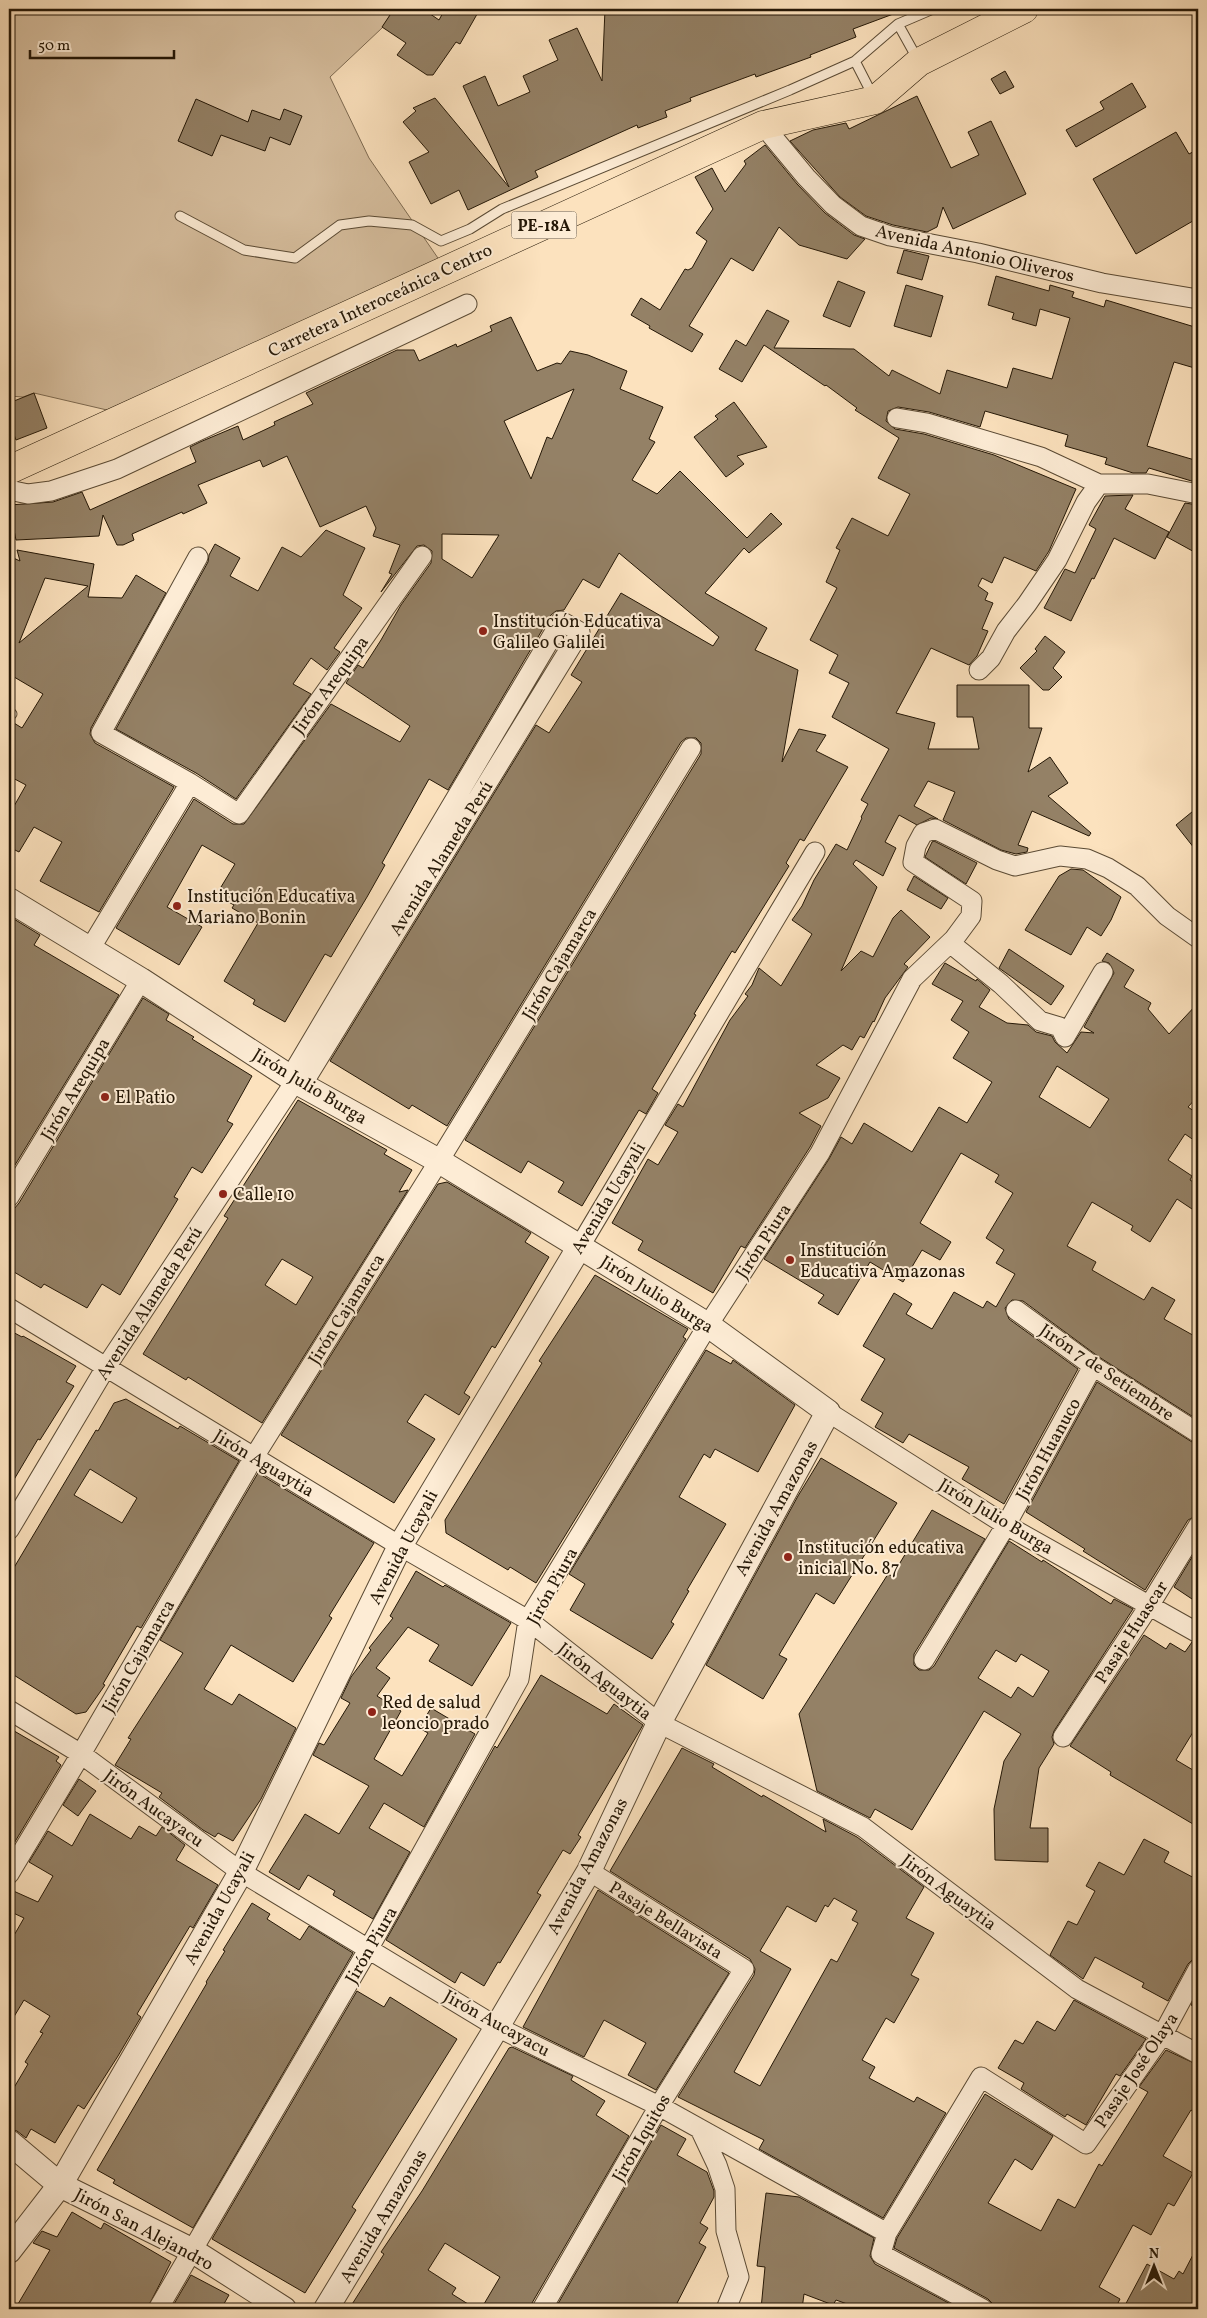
<svg xmlns="http://www.w3.org/2000/svg" width="1207" height="2318" viewBox="0 0 1207 2318" font-family="Vollkorn,serif">
  <rect width="100%" height="100%" fill="#fce2be"/>
  <filter id="stains"><feTurbulence type="fractalNoise" baseFrequency=".004" numOctaves="4"/><feColorMatrix values="0 0 0 0 .2 0 0 0 0 .09 0 0 0 0 .02 0 0 0 .5 -.17"/></filter>
  <radialGradient id="worn" r=".72"><stop offset=".6" stop-color="#630" stop-opacity="0"/><stop offset="1" stop-color="#630" stop-opacity=".3"/></radialGradient>
  <!-- green -->
  <path fill="#d7bf9f" stroke="#7e6b52" d="M9,9H394L382,28L330,77L369,158L440,261L107,410L34,393L23,397L9,396Z"/>
  <!-- building -->
  <path fill="#948166" stroke="#241706" fill-rule="evenodd" d="M394,9H423L439,20L445,9H480L460,44L456,42L433,75H427L397,55L406,43L382,27Z
    M605,9H904V10L853,29L856,37L810,55L811,57L756,77L755,74L690,98L691,101L665,111L667,117L638,128L637,125L535,171L538,177L468,210L459,190L431,204L409,162L429,152L403,122L416,111L413,108L435,98L509,187L463,86L485,76L498,106L530,92L523,76L558,60L549,40L577,28L602,81Z
    M1005,71L1014,87L1000,94L991,79Z
    M1132,83L1146,107L1076,147L1066,130L1104,109L1100,102Z
    M917,96L951,168L979,155L968,132L991,121L1026,194L953,229L943,207L937,227L927,232L893,225L866,216L840,197L790,141L813,130L846,123L849,129Z
    M196,99L248,122L252,110L280,120L284,109L302,116L290,145L270,137L265,151L221,135L212,156L178,141Z
    M1176,132L1189,154L1198,149V218L1136,254L1093,179Z
    M765,145L797,184L825,213L854,235L865,239L847,259L799,245L779,227L753,271L731,258L689,326L703,334L692,352L649,328L650,326L631,315L641,298L660,310L685,269L688,270L692,268L707,241L696,233L713,209L695,177L712,168L725,192L746,164L744,161Z
    M904,250L929,256L922,280L897,273Z
    M996,276L1049,291L1050,285L1074,292L1072,297L1104,307L1106,300L1198,328V369L1174,362L1147,446L1198,461V483L1149,468L1146,473H1133L1105,464L1107,458L1065,446L1068,435L985,411L980,427L929,412L898,407L888,411L886,421L895,429L924,434L994,455L1076,489L1049,551L1036,571L1004,557L992,583L982,578L978,586L988,593L985,600L993,603L982,629L988,631L977,656L969,665L931,648L896,713L935,723L928,749H979L973,717H957V685H1029V728H1042L1028,772L1050,757L1068,783L1048,796L1091,833L1089,836L1032,811L1018,845L1028,848L1027,852L1016,854L1001,850L943,820L955,792L928,781L914,806L938,819L931,818L917,825L899,815L885,842L896,848L883,876L856,860L853,864L877,887L841,971L861,951L873,957L893,918L901,910L930,937L904,964L908,967L885,998L874,1022L873,1021L864,1038L860,1036L852,1050L843,1045L816,1065L840,1078L828,1098L799,1113L821,1126L810,1147L745,1248L741,1246L713,1293L638,1250L643,1241L612,1223L648,1159L658,1165L678,1132L665,1125L678,1104L683,1107L730,1020L748,996L745,994L752,985L759,968L781,986L812,934L792,920L802,906L814,880L836,844L847,850L862,818L861,817L868,804L861,800L889,749L832,717L849,683L829,673L838,655L810,640L837,588L826,582L840,550L836,548L852,518L888,536L910,494L878,478L899,438L855,410L857,408L826,385L825,386L764,345L742,382L719,369L736,340L746,346L767,310L789,321L774,348L854,349L889,376L892,370L940,394L947,370L1007,388L1013,368L1052,379L1070,318L1040,309L1036,326L1012,319L1014,313L988,305Z
    M838,281L865,292L850,327L823,316Z
    M906,285L943,296L931,337L894,326Z
    M511,317L537,371L557,363L561,364L570,351L588,355L627,371L620,389L663,407L649,439L655,442L632,480L657,494L680,471L747,538L771,513L782,524L749,553L744,548L705,593L767,628L755,650L798,670L782,762L799,729L826,735L816,751L848,767L804,841L800,839L786,863L789,866L735,953L732,951L694,1014L696,1015L652,1089L658,1093L646,1114L639,1110L636,1115L582,1206L558,1192L564,1182L528,1161L521,1173L465,1140L701,754V743L696,738H686L681,742L447,1126L412,1105L409,1109L330,1061L536,725L549,733L582,682L571,675L621,593L713,646L719,637L619,553L599,588L583,579L564,610L556,611L551,615L448,790L429,779L382,863L385,865L367,897L331,957L325,954L285,1022L253,1004L255,1000L224,981L258,923L232,908L234,905L221,898L226,890L221,887L235,864L202,845L167,907L202,927L179,965L116,928L194,799L233,824H244L331,704L400,742L410,726L346,683L358,665L363,668L381,640L401,605L431,563L432,551L424,545L417,546L381,592L392,574L389,573L400,545L373,536L376,528L366,506L320,527L287,456L263,467L260,460L198,485L207,503L183,514L182,512L132,534L134,540L123,545H117L103,515L99,536L16,540L9,505L53,502L82,492L90,510L196,462L190,447L200,442L238,426L243,440L275,425L274,422L313,404L306,393L397,350H414L419,361L456,344L457,347L492,331L490,326ZM574,389L552,439L547,437L531,479L504,421ZM442,534L499,535L472,578L442,559Z
    M34,393L47,428L16,440L9,421V403Z
    M734,402L767,447L737,456L744,464L726,477L694,437L718,419L715,416Z
    M1133,495L1125,509L1169,532L1155,559L1114,538L1094,579L1092,578L1071,621L1044,608L1065,569L1075,573L1096,529L1089,525L1105,496Z
    M1185,503L1198,505V554L1167,537Z
    M326,530L365,548L343,595L362,608L334,648L340,652L327,670L311,658L293,684L311,694L236,799L196,773L116,729L208,562L209,555L215,544L240,558L230,576L258,591L282,547L301,557Z
    M17,550L94,564L88,597L122,598L136,575L166,593L91,728L90,734L95,743L174,787L99,912L40,881L62,842L34,827L19,852L9,847V815L26,785L9,776V720L22,728L43,694L9,674V556L20,561ZM45,578L88,586L19,643Z
    M1045,636L1065,652L1053,668L1062,677L1049,690H1043L1020,668L1037,651L1035,649Z
    M1198,807V853L1176,825Z
    M934,841L977,863L966,884L925,857L932,842Z
    M1071,869L1083,870L1121,897L1111,920L1101,936L1087,927L1071,955L1025,930L1059,876Z
    M914,876L948,898L941,909L907,890Z
    M9,916L40,935L34,945L119,995L15,1165L9,1161Z
    M1009,949L1064,986L1051,1005L999,968Z
    M1107,953L1134,970L1124,987L1151,1003L1148,1009L1169,1034L1198,1003V1096L1188,1107L1198,1114V1143L1185,1134L1168,1160L1192,1176L1190,1180L1198,1185V1213L1177,1199L1150,1242L1131,1230L1133,1226L1092,1202L1067,1246L1096,1262L1092,1270L1144,1300L1152,1287L1175,1300L1164,1319L1198,1338V1420L1099,1357L1023,1301L1012,1300L1005,1308L1009,1319L1078,1369L1004,1504L962,1479L969,1467L909,1434L903,1443L875,1427L883,1413L861,1400L885,1359L863,1346L894,1293L912,1304L906,1314L932,1329L954,1292L983,1308L987,1301L996,1307L1015,1274L996,1263L1004,1250L986,1238L1013,1193L995,1182L999,1175L961,1153L920,1223L951,1242L940,1260L922,1250L903,1282L870,1262L838,1315L818,1303L824,1295L764,1259L829,1159L841,1137L852,1144L864,1123L912,1152L939,1107L967,1123L992,1082L953,1058L969,1032L951,1020L963,1001L932,984L945,963L976,981L977,979L990,990L979,1007L1007,1023L1028,1025L1036,1032L1052,1036L1055,1042L1067,1053L1081,1032L1094,1033L1084,1027L1114,973L1109,963L1102,961ZM1057,1066L1109,1099L1090,1128L1039,1097Z
    M143,998L169,1014L166,1020L194,1037L192,1039L252,1076L227,1121L233,1124L202,1173L192,1167L174,1197L178,1199L120,1295L102,1284L87,1308L44,1284L41,1288L9,1269V1215L19,1203Z
    M298,1100L387,1150L384,1154L412,1170L399,1192L408,1190L262,1423L188,1377L186,1380L143,1354L228,1218L224,1216ZM282,1259L313,1277L296,1305L265,1285Z
    M447,1182L531,1233L525,1242L549,1257L513,1318L495,1348L492,1346L464,1393L470,1397L459,1415L425,1394L407,1422L435,1439L394,1503L281,1435L438,1184Z
    M595,1275L688,1329L683,1337L686,1339L536,1583L510,1567L508,1570L446,1533L445,1520L542,1363L539,1361Z
    M9,1330L22,1337L23,1336L76,1366L66,1382L74,1386L40,1440L38,1439L9,1488Z
    M706,1350L731,1364L733,1360L795,1405L758,1472L715,1449L710,1458L704,1454L679,1497L726,1524L687,1590L689,1591L671,1622L674,1624L652,1659L570,1610L585,1584L569,1574Z
    M1097,1382L1192,1442L1198,1444V1515L1188,1520L1145,1590L1083,1551L1085,1549L1026,1512Z
    M126,1399L178,1429L180,1426L239,1461L141,1628L137,1626L103,1684L105,1685L86,1712L76,1714L9,1672V1576L96,1430L98,1431L114,1403ZM90,1469L137,1498L122,1523L74,1495Z
    M821,1458L897,1503L834,1604L816,1593L779,1655L787,1659L763,1699L706,1665L798,1496Z
    M258,1473L374,1543L329,1616L332,1618L293,1682L231,1645L204,1689L232,1705L239,1694L296,1728L261,1799L233,1841L218,1833L215,1837L203,1830L159,1797L162,1793L115,1765L131,1739L128,1738L183,1653L160,1640Z
    M932,1510L985,1539L914,1654V1665L919,1670H929L934,1666L1009,1541L1042,1562L1043,1560L1111,1604L1114,1599L1133,1609L1054,1731L1052,1737L1054,1744L1039,1768L1030,1828H1048V1862L995,1860L994,1809L1004,1761L1021,1734L984,1711L912,1830L875,1809L870,1818L817,1791L799,1714L888,1574L892,1576ZM996,1650L1016,1662L1021,1654L1049,1671L1033,1697L1018,1687L1011,1698L978,1678Z
    M1198,1547V1603L1174,1587Z
    M416,1571L443,1587L445,1585L511,1623L472,1686L429,1661L439,1645L408,1627L376,1668L390,1678L377,1696L401,1711L374,1759L402,1776L428,1733L419,1728L431,1708L475,1734L424,1827L384,1803L369,1828L410,1852L373,1919L333,1895L335,1891L308,1875L299,1890L269,1872L305,1814L339,1834L369,1786L313,1755L319,1743L324,1745L350,1703L341,1698L351,1677L371,1650L369,1648L393,1618L390,1616Z
    M1144,1635L1166,1649L1170,1643L1185,1652L1192,1642L1198,1644V1724L1176,1760L1198,1773V1827L1110,1775L1111,1772L1070,1746Z
    M541,1675L607,1714L614,1704L643,1725L578,1835L581,1837L570,1854L563,1850L537,1893L541,1895L500,1963L498,1962L484,1986L461,1972L455,1983L386,1940L495,1746L497,1748Z
    M9,1728L59,1757L56,1761L61,1765L13,1845L9,1841Z
    M682,1748L714,1764L712,1767L762,1797L763,1795L826,1832L823,1819L857,1837L924,1887L906,1918L934,1933L911,1975L919,1979L894,2023L886,2018L862,2060L875,2067L869,2078L914,2102L917,2097L946,2113L883,2218L759,2149L764,2140L678,2097L754,1975L755,1969L750,1959L610,1871ZM834,1898L857,1911L852,1920L858,1923L837,1962L831,1959L760,2086L734,2072L791,1969L760,1951L787,1906L816,1922L825,1905L828,1907Z
    M79,1779L96,1791L78,1816L63,1805Z
    M90,1814L131,1839L139,1826L156,1836L162,1827L185,1845L176,1860L218,1885L193,1928L190,1926L158,1979L137,2014L141,2017L118,2056L84,2109L78,2105L55,2143L31,2129L26,2138L17,2131L9,2129V2096L28,2064L25,2062L43,2033L40,2032L50,2016L24,2000L9,2025V1944L24,1918L9,1911V1889L38,1902L53,1876L29,1862L48,1831L72,1846Z
    M1144,1839L1169,1852L1164,1862L1198,1880V1958L1193,1959L1188,1964L1168,2001L1142,1987L1144,1983L1095,1957L1083,1979L1050,1955L1068,1921L1077,1925L1095,1891L1086,1886L1099,1862L1124,1875Z
    M598,1890L729,1973L656,2090L628,2075L646,2043L604,2020L584,2057L523,2027Z
    M252,1903L270,1914L267,1919L300,1940L309,1926L353,1953L193,2228L113,2183L115,2180L97,2170L207,1983L206,1982L225,1951L223,1950Z
    M357,1991L384,2007L390,1997L457,2039L352,2207L356,2210L305,2293L212,2239Z
    M1198,1992V2009L1191,2005Z
    M1074,2000L1146,2039L1120,2076L1116,2074L1086,2125L1067,2114L1065,2117L1021,2089L1024,2083L998,2068L1015,2040L1023,2044L1037,2021L1055,2031Z
    M512,2047L573,2076L571,2080L605,2101L596,2115L629,2136L532,2303L531,2309H481L500,2277L445,2243L428,2270L456,2288L452,2294L476,2309H349L384,2254L381,2252L422,2191L509,2048Z
    M1166,2050L1198,2065V2115L1191,2110L1163,2156L1193,2173L1174,2206L1168,2203L1151,2235L1133,2225L1099,2287L1120,2299L1115,2309H994L993,2304L988,2299L894,2248L897,2238L985,2094L1053,2136L1032,2170L1015,2159L988,2203L1041,2231L1058,2199L1075,2208L1099,2164L1102,2166L1148,2092L1139,2087Z
    M661,2125L686,2139L677,2155L707,2172L714,2191V2197L700,2223L708,2228L699,2243L706,2247L674,2309H555Z
    M766,2193L799,2197L874,2238L870,2256L875,2264L960,2309H861L836,2300L833,2305L804,2294L802,2309H761L765,2267L757,2266Z
    M72,2212L101,2229L104,2223L171,2262L147,2309H15L50,2250L33,2243L42,2231L57,2237Z
    M1198,2245V2309H1123L1147,2264L1174,2279L1179,2271L1183,2274Z
    M191,2275L229,2295L221,2309H171Z"/>
  <g fill="none" stroke-linecap="round" stroke-linejoin="round">
    <!-- service casing -->
    <g stroke="#5a4a34" stroke-width="11">
      <path id="service" d="M918,60L898,24L933,9
        M855,61L898,24
        M180,216L244,250L295,258L340,225L369,221L412,225L441,241L470,229L502,209L790,90L855,61L874,98
        M9,711L12,714"/>
    </g>
    <!-- minor casing -->
    <g stroke="#5a4a34" stroke-width="21">
      <path id="minor" d="M763,125L806,177L833,205L861,226L890,236L978,253L1102,283L1198,299
        M897,418L927,423L1041,457L1099,484H1148L1198,494
        M9,490L28,494L51,491L117,469L467,304
        M198,557L101,733L190,783L239,814L422,556
        M979,670L991,658L1006,631L1027,604L1057,560L1086,502L1099,484
        M950,943L1001,984L1040,1021L1060,1027L1065,1037L1103,972
        M90,949L190,783
        M291,1076L561,621L580,632L302,1085
        M9,1197L141,980
        M580,1246L815,852
        M9,1308L400,1546L528,1620L659,1723L863,1827L1077,1989L1198,2054
        M1016,1310L1093,1366L1198,1433
        M828,1412L1006,1525L1198,1633
        M9,1530L106,1367L296,1080
        M924,1660L1006,1525L1093,1366
        M9,1710L81,1754L241,1872L497,2027L659,2106L887,2233L881,2254L983,2309
        M1063,1737L1149,1606L1198,1526
        M9,1874L81,1754L254,1457L439,1161L691,748
        M700,2129L717,2165L725,2189L726,2231L739,2277L726,2309
        M887,2233L981,2077L1086,2144L1163,2034L1198,1969
        M158,2309L369,1948L519,1679L528,1620L708,1325L820,1153L912,979L954,939L971,916L972,901L913,862L916,846L923,833L935,829L997,860L1015,866L1060,856L1087,859L1108,868L1137,886L1167,916L1198,938
        M542,2309L659,2106L744,1969L589,1871"/>
    </g>
    <!-- tertiary casing -->
    <g stroke="#5a4a34" stroke-width="26">
      <path id="tertiary" d="M9,900L141,980L302,1085L439,1161L708,1325L828,1412L659,1723L589,1871L497,2027L326,2309
        M9,2142L60,2185L193,2251L284,2309
        M9,2251L60,2185L241,1872L400,1546L580,1246"/>
    </g>
    <!-- trunk casing -->
    <g stroke="#241706" stroke-width="29">
      <path id="trunk" d="M9,470L763,125L875,100L919,62L1024,9"/>
    </g>
    <!-- service -->
    <use href="#service" stroke="#fdecd5" stroke-width="9"/>
    <!-- minor -->
    <use href="#minor" stroke="#fdecd5" stroke-width="19"/>
    <!-- tertiary -->
    <use href="#tertiary" stroke="#fdecd5" stroke-width="24"/>
    <!-- trunk -->
    <use href="#trunk" stroke="#fce2be" stroke-width="28"/>
  </g>
  <!-- markers -->
  <g fill="#8f2418" stroke="#fdecd5" stroke-width="2">
    <circle cx="483" cy="631" r="5"/>
    <circle cx="177" cy="906" r="5"/>
    <circle cx="105" cy="1097" r="5"/>
    <circle cx="223" cy="1194" r="5"/>
    <circle cx="790" cy="1260" r="5"/>
    <circle cx="788" cy="1557" r="5"/>
    <circle cx="372" cy="1712" r="5"/>
  </g>
  <g text-anchor="middle" stroke-width="4" stroke-linejoin="round" paint-order="stroke">
    <!-- shield labels -->
    <rect fill="#fdecd5" stroke="#655744" stroke-width="1" x="511.5" y="211.5" width="65" height="27" rx="4"/>
    <g font-size="16" font-weight="bold" fill="#241706">
      <text x="544" y="231">PE-18A</text>
    </g>
    <!-- street labels -->
    <g font-size="18" fill="#241706" stroke="#fdecd5">
      <text transform="translate(975 253) rotate(13)" y="6">Avenida Antonio Oliveros</text>
      <text transform="translate(380 300) rotate(-25)" y="6">Carretera Interoceánica Centro</text>
      <text transform="translate(330 685) rotate(-54)" y="6">Jirón Arequipa</text>
      <text transform="translate(441 858) rotate(-58)" y="6">Avenida Alameda Perú</text>
      <text transform="translate(559 964) rotate(-59)" y="6">Jirón Cajamarca</text>
      <text transform="translate(310 1086) rotate(31)" y="6">Jirón Julio Burga</text>
      <text transform="translate(75 1089) rotate(-59)" y="6">Jirón Arequipa</text>
      <text transform="translate(608 1198) rotate(-59)" y="6">Avenida Ucayali</text>
      <text transform="translate(763 1241) rotate(-57)" y="6">Jirón Piura</text>
      <text transform="translate(657 1294) rotate(32)" y="6">Jirón Julio Burga</text>
      <text transform="translate(149 1303) rotate(-57)" y="6">Avenida Alameda Perú</text>
      <text transform="translate(346 1309) rotate(-58)" y="6">Jirón Cajamarca</text>
      <text transform="translate(1107 1372) rotate(34)" y="6">Jirón 7 de Setiembre</text>
      <text transform="translate(1048 1449) rotate(-61)" y="6">Jirón Huanuco</text>
      <text transform="translate(264 1463) rotate(31)" y="6">Jirón Aguaytia</text>
      <text transform="translate(776 1508) rotate(-61)" y="6">Avenida Amazonas</text>
      <text transform="translate(996 1516) rotate(31)" y="6">Jirón Julio Burga</text>
      <text transform="translate(403 1547) rotate(-62)" y="6">Avenida Ucayali</text>
      <text transform="translate(552 1586) rotate(-61)" y="6">Jirón Piura</text>
      <text transform="translate(1131 1632) rotate(-57)" y="6">Pasaje Huascar</text>
      <text transform="translate(138 1656) rotate(-60)" y="6">Jirón Cajamarca</text>
      <text transform="translate(605 1681) rotate(38)" y="6">Jirón Aguaytia</text>
      <text transform="translate(154 1808) rotate(36)" y="6">Jirón Aucayacu</text>
      <text transform="translate(587 1866) rotate(-62)" y="6">Avenida Amazonas</text>
      <text transform="translate(949 1892) rotate(37)" y="6">Jirón Aguaytia</text>
      <text transform="translate(219 1908) rotate(-61)" y="6">Avenida Ucayali</text>
      <text transform="translate(666 1920) rotate(32)" y="6">Pasaje Bellavista</text>
      <text transform="translate(371 1945) rotate(-60)" y="6">Jirón Piura</text>
      <text transform="translate(497 2023) rotate(29)" y="6">Jirón Aucayacu</text>
      <text transform="translate(1136 2070) rotate(-56)" y="6">Pasaje José Olaya</text>
      <text transform="translate(641 2138) rotate(-60)" y="6">Jirón Iquitos</text>
      <text transform="translate(383 2216) rotate(-59)" y="6">Avenida Amazonas</text>
      <text transform="translate(144 2229) rotate(28)" y="6">Jirón San Alejandro</text>
    </g>
    <!-- poi labels -->
    <g font-size="18" fill="#241706" stroke="#fdecd5" text-anchor="start">
      <text x="493" y="627">Institución Educativa<tspan x="493" dy="21">Galileo Galilei</tspan></text>
      <text x="187" y="902">Institución Educativa<tspan x="187" dy="21">Mariano Bonin</tspan></text>
      <text x="115" y="1103">El Patio</text>
      <text x="233" y="1200">Calle 10</text>
      <text x="800" y="1256">Institución<tspan x="800" dy="21">Educativa Amazonas</tspan></text>
      <text x="798" y="1553">Institución educativa<tspan x="798" dy="21">inicial No. 87</tspan></text>
      <text x="382" y="1708">Red de salud<tspan x="382" dy="21">leoncio prado</tspan></text>
    </g>
  </g>
  <!-- margin -->
  <rect width="1207" height="2318" fill="none" stroke="#fce2be" stroke-width="30"/>
  <rect x="10" y="10" width="1187" height="2298" fill="none" stroke="#241706" stroke-width="2.5"/>
  <rect x="15" y="15" width="1177" height="2288" fill="none" stroke="#241706"/>
  <!-- north arrow -->
  <g transform="translate(1154 2266)" stroke="#fdecd5" stroke-width="4" paint-order="stroke">
  <path d="M0-4L9 19L0 12L-9 19Z" fill="#241706"/>
  <text y="-8" font-size="14" font-weight="bold" text-anchor="middle" fill="#241706">N</text>
  </g>
  <!-- scale -->
  <path d="M30 50v8h144v-8" fill="none" stroke="#241706" stroke-width="2.5"/>
  <text x="38" y="50" font-size="15" fill="#241706" stroke="#fdecd5" stroke-width="4" paint-order="stroke">50 m</text>
  <rect width="100%" height="100%" filter="url(#stains)"/>
  <rect width="100%" height="100%" fill="url(#worn)"/>
</svg>
